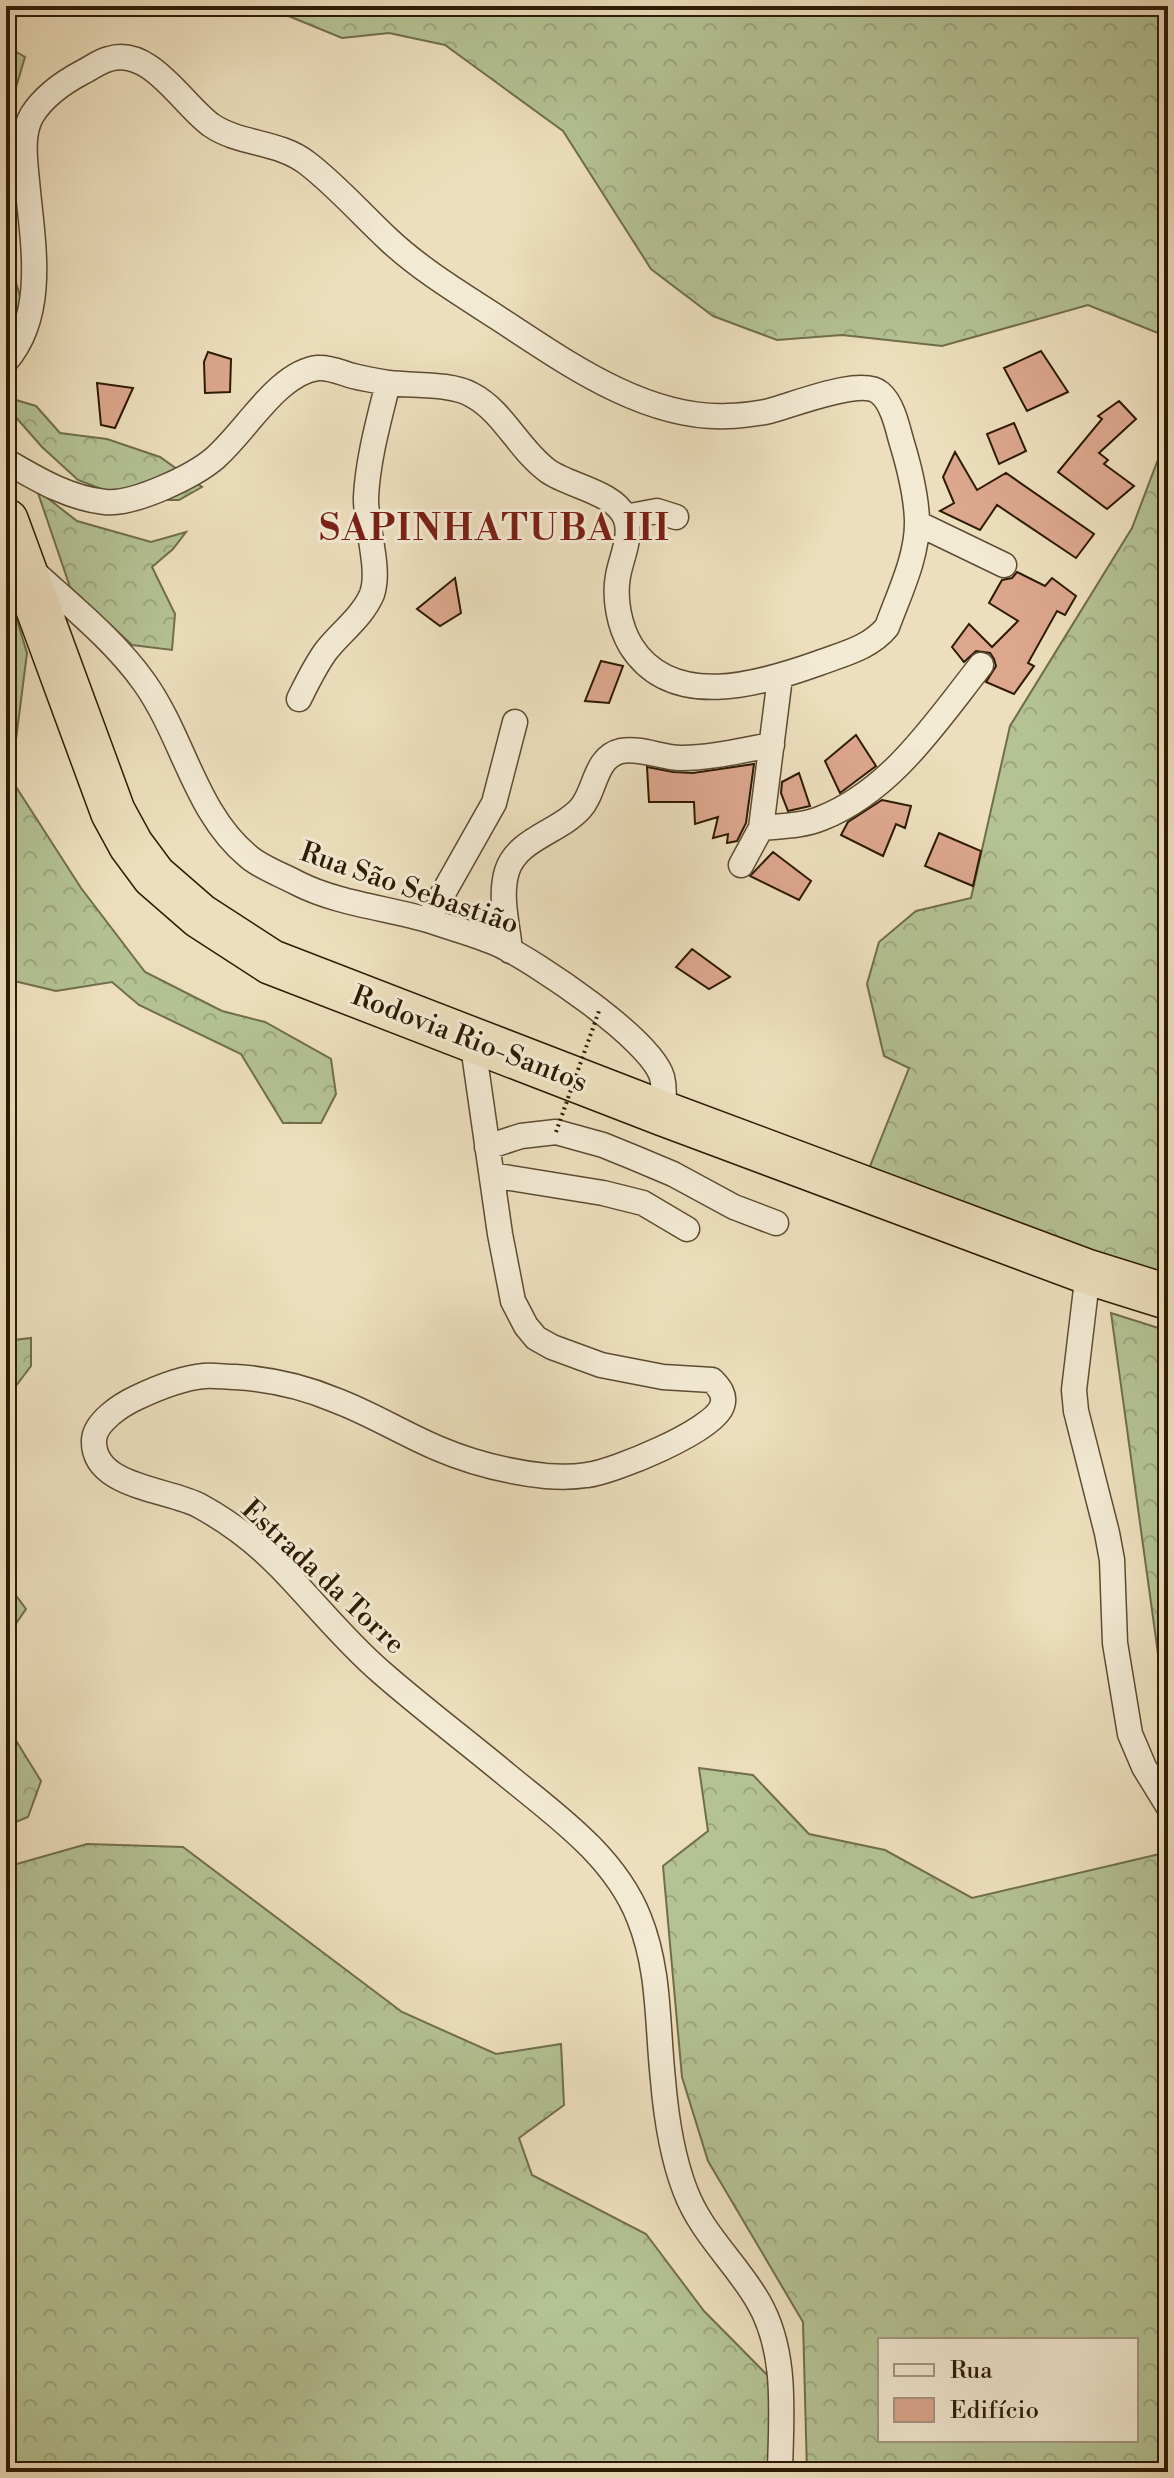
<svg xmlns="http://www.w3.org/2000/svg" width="1174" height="2478" viewBox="0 0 1174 2478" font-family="'Libre Bodoni',serif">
  <defs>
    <pattern id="forest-crowns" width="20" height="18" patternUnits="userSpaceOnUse" patternTransform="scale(2)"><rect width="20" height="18" fill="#b4c294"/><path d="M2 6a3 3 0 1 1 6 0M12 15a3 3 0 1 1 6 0" fill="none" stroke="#9ba67e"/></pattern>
  </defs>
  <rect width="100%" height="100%" fill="#eddfbd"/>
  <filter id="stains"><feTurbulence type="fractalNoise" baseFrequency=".0025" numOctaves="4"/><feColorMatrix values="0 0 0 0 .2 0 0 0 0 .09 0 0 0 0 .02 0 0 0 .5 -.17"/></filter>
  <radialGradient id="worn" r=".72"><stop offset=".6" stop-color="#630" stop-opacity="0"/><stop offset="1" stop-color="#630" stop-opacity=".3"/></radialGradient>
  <!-- forest -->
  <path fill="url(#forest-crowns)" stroke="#706e4c" stroke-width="2" fill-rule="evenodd" d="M264,6H1168V337L1088,305L942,346L842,335L777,340L713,316L651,269L563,131L445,45L389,33L342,38Z
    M6,46L25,57L6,121Z
    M6,251L27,318L6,342Z
    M6,397L36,406L60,433L107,439L160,457L202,487L179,500H130L78,480L42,447L6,406Z
    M1168,433V1278L867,1174L909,1068L884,1056L867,984L879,942L916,911L971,898L1010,726L1132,528Z
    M37,490L77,521L151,542L186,532L173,549L152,567L175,614L172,650L132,645L70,587Z
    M6,584L27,653L11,779L81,888L145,972L222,1011L265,1022L331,1059L336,1094L321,1123H283L241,1054L139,1005L112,982L56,991L14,981L6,1003Z
    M1111,1313L1168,1331V1726Z
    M31,1338V1366L6,1399V1341Z
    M6,1582L26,1609L6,1638Z
    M6,1705L7,1726L41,1781L28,1817L6,1826Z
    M699,1768L753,1775L809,1834L885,1850L972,1898L1168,1852V2472H807L803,2322L708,2161L682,2077L663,1866L708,1831ZM880,2340H1136V2440H880Z
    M87,1844L183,1847L402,2012L496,2054L561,2044L564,2105L519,2138L532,2175L646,2234L704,2311L782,2390L778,2472H6V2424L15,2403L6,2325V1867Z"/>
  <!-- building -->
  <path fill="#dda78e" stroke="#2d1b04" stroke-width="2" d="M1041,351L1068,392L1027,411L1004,368Z
    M208,352L231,359L230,392L205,393L204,362Z
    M97,383L133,388L115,428L101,425Z
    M1119,401L1136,419L1099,453L1108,460L1104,464L1134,486L1107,509L1058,472L1102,419L1098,416Z
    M1014,423L1026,451L999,464L987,434Z
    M955,452L977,490L1006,473L1094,534L1076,558L997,505L980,530L940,511L954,503L943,477Z
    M1017,572L1045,586L1052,578L1076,596L1065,615L1057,611L1028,663L1034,666L1014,694L986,682L996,666L994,659L990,653L976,651L964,662L952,647L969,624L992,647L1018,621L989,603L1002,580L1012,578Z
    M455,578L461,613L440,626L417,609Z
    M601,661L623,666L609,703L585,701Z
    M856,735L876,766L840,793L825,761Z
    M754,764L746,823L737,841L727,843L728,834L713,838L718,817L695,824L694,802H649L647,767L673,772L693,773Z
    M799,773L810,806L788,811L781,793L782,782Z
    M882,800L911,806L905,828L896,824L883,856L841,835L848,822Z
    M939,833L981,851L973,886L925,866Z
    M773,852L811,881L799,900L750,876Z
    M692,949L730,977L709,989L676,967Z"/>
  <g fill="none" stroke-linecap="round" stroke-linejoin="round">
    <!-- street casing -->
    <g stroke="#5d4c32" stroke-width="27">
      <path id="street" d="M6,361C48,313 32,239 27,181C25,160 21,134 32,115C44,96 64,82 83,72C91,68 100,61 109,59C150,46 182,104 211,125C240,145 279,141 307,163C337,186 361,214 389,240C421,270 461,294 498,318C564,361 645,420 728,416C740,416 753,414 765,412C789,407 861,376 880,393C892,403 897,425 901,440C909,466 916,493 917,520C918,556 899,594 887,627C870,648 843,654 819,663C760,684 672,711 631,646C619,626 614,598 618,576C621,558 633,535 625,517C614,492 569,486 548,471C519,450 503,411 472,395C451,383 413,386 389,383C377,381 365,379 353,376C342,373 330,367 318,368C290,371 265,402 248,422C238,434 227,447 215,458C194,476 134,505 105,502C68,498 37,479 6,461
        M625,517L657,511L676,517
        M917,523L1004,565
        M33,571C71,606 114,640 144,682C184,738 195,813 249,857C262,868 282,875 297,883C338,904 388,908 431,921C454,929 478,935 500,945C537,963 651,1039 662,1077C665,1089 664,1101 662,1113
        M299,699C307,683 315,666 326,651C340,633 363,616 372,594C381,568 365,525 366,497C368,458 379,420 388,383
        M761,828C781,826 803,826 822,818C892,790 936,722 981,665
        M741,865L761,828L780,677
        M428,920L494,803L515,722
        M510,951C508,925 499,897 507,871C517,839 559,832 580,809C596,792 594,757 621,751C640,747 662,758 681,758C712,758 743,750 772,745
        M472,1039L500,1234L513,1301L526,1326L536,1338L552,1347L601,1365L663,1377L712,1380C719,1387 726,1395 722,1406C714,1431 613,1472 587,1475C574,1477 559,1477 546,1476C508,1472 472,1463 437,1448C402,1433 370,1413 335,1400C304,1387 268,1379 235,1377C225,1377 214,1375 204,1376C181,1378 157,1388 136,1398C121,1405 95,1422 94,1440C92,1488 170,1489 200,1506C229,1522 258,1544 281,1568C314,1602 345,1641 381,1672C422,1708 466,1741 508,1776C557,1816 615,1857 639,1918C660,1970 657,2024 663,2080C666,2116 672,2156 685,2190C701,2233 736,2263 758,2301C788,2352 781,2415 780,2472
        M487,1147L521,1136L556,1132L603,1145L635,1158L673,1174L734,1207L776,1223
        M492,1175L603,1193L643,1203L687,1229
        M1088,1272L1074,1390L1076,1411L1107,1533L1112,1560L1115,1643L1130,1734L1144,1767L1168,1806"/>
    </g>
    <!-- highway casing -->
    <g stroke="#2d1b04" stroke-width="47">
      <path id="highway" d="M6,521L113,812L131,845L154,876L200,916L271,962L662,1113L1088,1272L1168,1297"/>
    </g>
    <!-- street -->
    <use href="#street" stroke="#f3ead4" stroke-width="24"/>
    <!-- highway -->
    <use href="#highway" stroke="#eddfbd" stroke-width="44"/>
    <!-- path-bridge -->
    <path stroke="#2d1b04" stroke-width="4" stroke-dasharray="2 4" stroke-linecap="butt" d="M556,1132L599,1011"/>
  </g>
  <g text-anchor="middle" stroke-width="6" stroke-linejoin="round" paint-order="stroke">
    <!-- street labels -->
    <g font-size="28" fill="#2d1b04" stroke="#f3ead4">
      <text transform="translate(410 887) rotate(19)" y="10">Rua São Sebastião</text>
      <text transform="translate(470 1038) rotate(21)" y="10">Rodovia Rio-Santos</text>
      <text transform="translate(324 1576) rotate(43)" y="10">Estrada da Torre</text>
    </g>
    <!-- district labels -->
    <g font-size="36" font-weight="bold" letter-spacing="2" fill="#7a1f14" stroke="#f3ead4">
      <text x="495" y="540">SAPINHATUBA III</text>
    </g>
  </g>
  <!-- margin -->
  <rect width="1174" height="2478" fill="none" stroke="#eddfbd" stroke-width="32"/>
  <rect x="8" y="8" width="1158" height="2462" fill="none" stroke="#2d1b04" stroke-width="4"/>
  <rect x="16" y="16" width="1142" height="2446" fill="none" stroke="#2d1b04" stroke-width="2"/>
  <!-- legend -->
  <rect x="878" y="2338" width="260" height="104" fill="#f3ead4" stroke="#a49781" stroke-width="2"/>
  <rect x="894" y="2364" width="40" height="12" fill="#f3ead4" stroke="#a49781" stroke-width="2"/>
  <text x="950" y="2378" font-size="24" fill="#2d1b04">Rua</text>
  <rect x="894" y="2398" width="40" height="24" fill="#dda78e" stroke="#a49781" stroke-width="2"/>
  <text x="950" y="2418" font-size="24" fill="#2d1b04">Edifício</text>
  <rect width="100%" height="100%" filter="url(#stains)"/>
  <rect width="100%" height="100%" fill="url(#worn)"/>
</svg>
